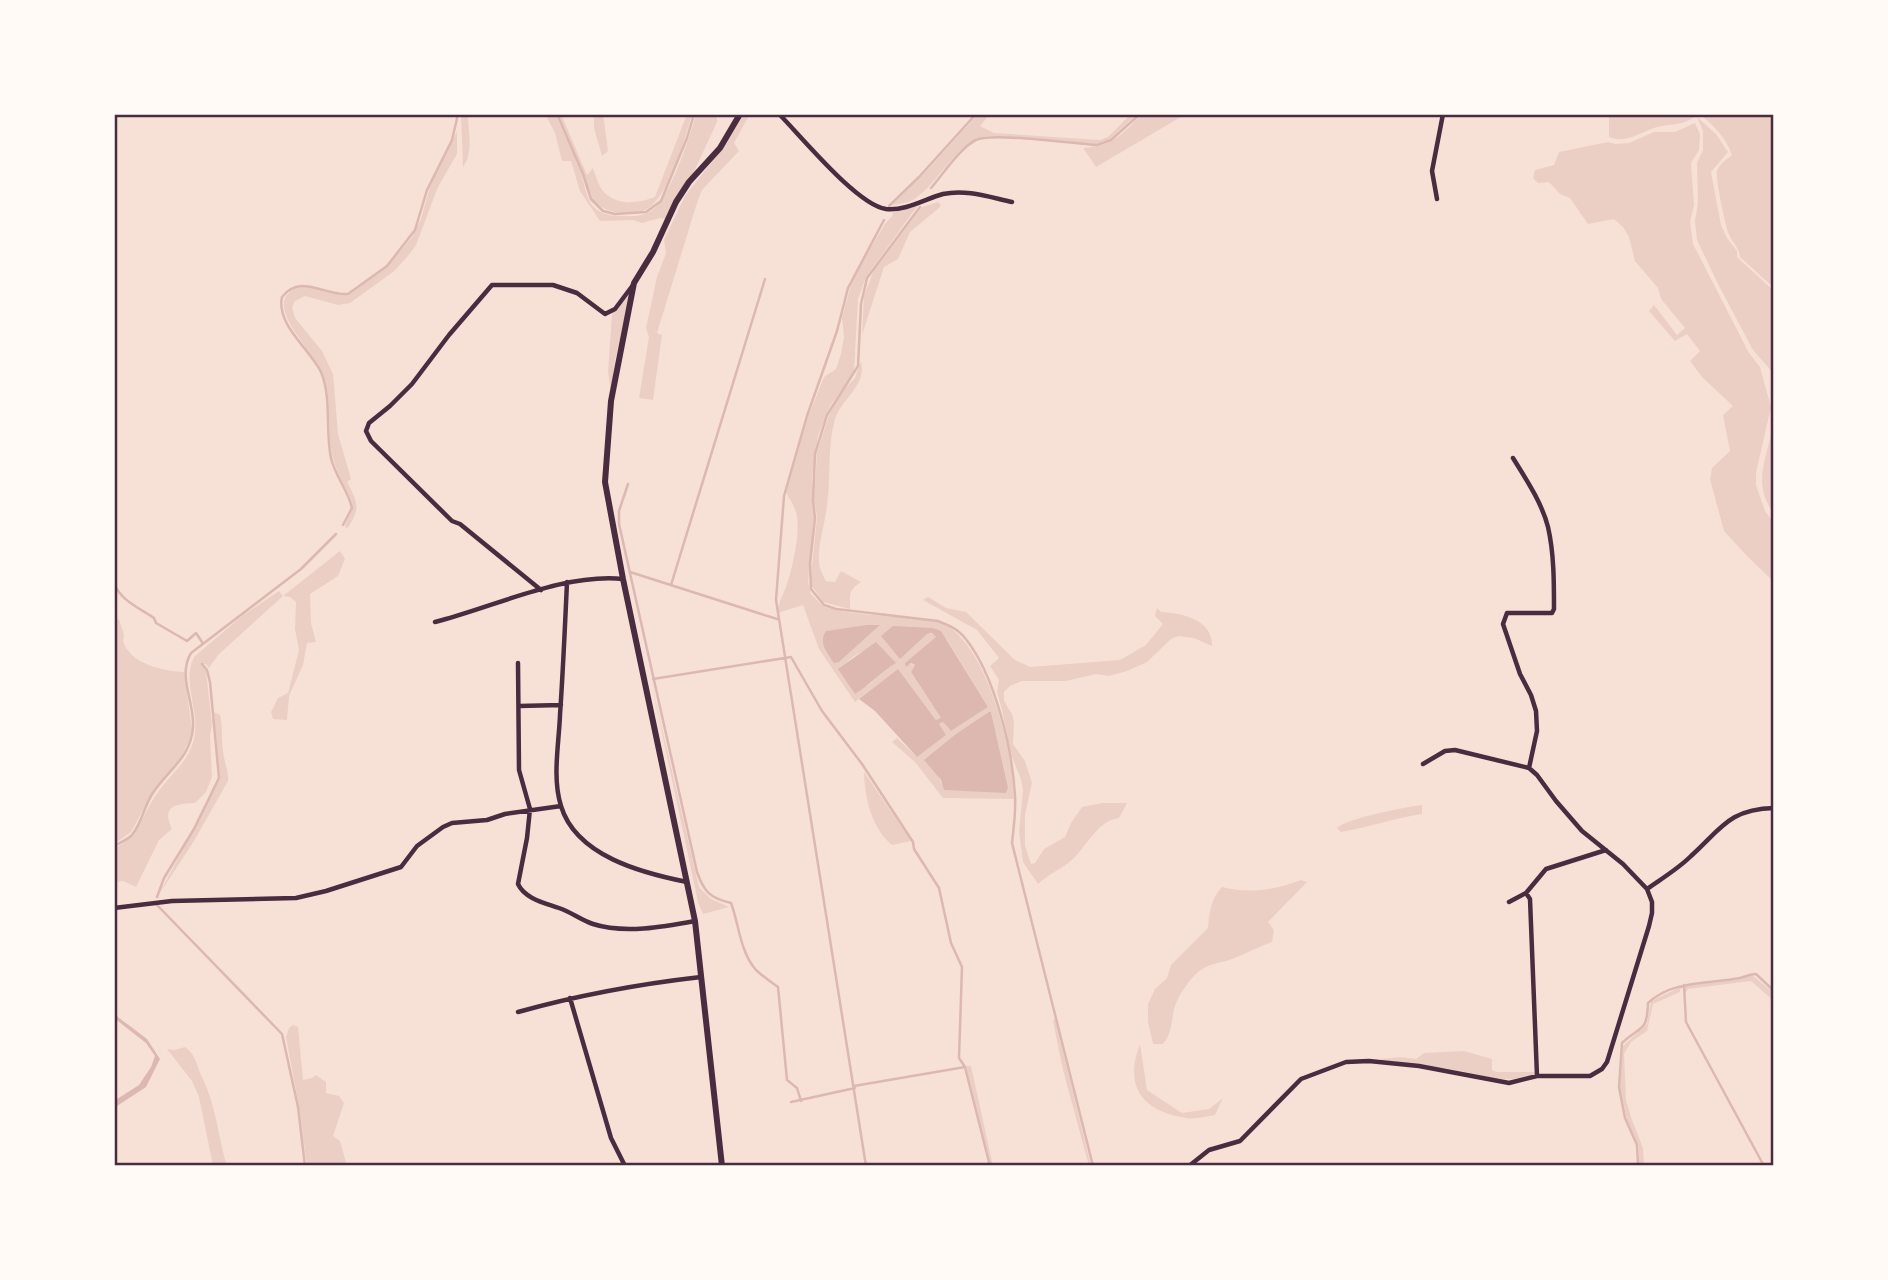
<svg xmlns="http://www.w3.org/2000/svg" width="1888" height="1280" viewBox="0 0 1888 1280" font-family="Figtree,sans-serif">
  <rect width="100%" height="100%" fill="#f7e1d7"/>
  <!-- green -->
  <path fill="#ebcfc5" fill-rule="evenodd" d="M461,114H468C468,131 474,153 463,167Z
    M545,114H555C564,133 573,153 581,173C584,183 586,195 591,204C598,213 609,216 620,216C630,216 642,217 651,211C670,199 690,136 696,114H717V122L692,176L666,219L660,218L642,223L633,220L600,221L580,191L571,161H562L555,133Z
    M558,114H561L587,175L593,168C596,176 599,189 606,194C620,206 640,203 655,197L687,114H692C685,138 669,198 645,210C639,213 631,212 624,213C613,213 603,209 594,202Z
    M594,114H603L608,151L602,156L594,128Z
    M743,114H750L734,143L739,151L702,190L697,203L657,333L662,335L653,400L639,398L649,337L646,328L657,277L666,253L664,240L685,196L722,149Z
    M978,114H990L980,126L994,133L1100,140L1108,137L1131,114H1137L1110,139L1096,144L988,136C958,138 938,185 913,200C907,203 898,204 892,205L920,178Z
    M1142,114H1186L1096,167L1083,148C1114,146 1122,134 1142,114Z
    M1609,114H1694L1693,118C1678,127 1669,123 1654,128C1639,133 1626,144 1609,137Z
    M1699,114H1774V288L1740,257C1739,247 1731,241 1728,232C1725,224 1715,177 1717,171C1719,164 1727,159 1732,155C1726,138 1713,124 1699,114Z
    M1697,117L1716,134L1728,152L1711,172L1721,225L1727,238L1737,251V257L1774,291V374L1753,350L1719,286L1697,240L1695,221L1698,203L1697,163L1703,150V131Z
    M1695,123L1700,134L1699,150L1691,163L1694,205L1690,221L1693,244L1749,353L1760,367L1771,407L1756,473V485L1765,511L1774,523V582L1747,556L1724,531L1710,479L1712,468L1730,451L1723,415L1733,406L1702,377L1690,361L1700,351L1687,334L1675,341L1649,311L1654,305L1677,335L1685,328L1661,299L1658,288L1635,261L1629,237L1623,227L1614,219L1588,224L1570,198L1560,194L1549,182L1538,183L1533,178L1535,170L1554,165L1559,152L1608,142L1615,144L1629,143L1654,132H1675Z
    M457,131V154L438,187L416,245L408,256L393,272L350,303L338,305L305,296L295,301L292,307L295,318L322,351L333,374L338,434L351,479L347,482C358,503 361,508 347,529L345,526L353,507C349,490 337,476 333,458C326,429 334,394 320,368C311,351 271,311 288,294C304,277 330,297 349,295L388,266L412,237L421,219L431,183Z
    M938,202L941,205L939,208L910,232L898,259L884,267L862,335L864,296L873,272L922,207Z
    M918,205L866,277L858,299L854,372L830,406L818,436L812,477L814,518L808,582L811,594L824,607C851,615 881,615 909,618C919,620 931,619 941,623C987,641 1014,754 1014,799L943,798L915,762L892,742L897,738L917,757L939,724L943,722L951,731L988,707L947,640L933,628L900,659L927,634H935L936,637L933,641L905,663L915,665L911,672L941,718L937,721L898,669L855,702L819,649L803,605L778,613C778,603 782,597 786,587C792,571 800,534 797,517C796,508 790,500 786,492L808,417L824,377L836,369L841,354L844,337L842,318L850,288L858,269L885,224L893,215L892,213ZM880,625L839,662L826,631ZM867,649L882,671L871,683L855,694L839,669L854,656ZM991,712L1008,786L977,791L945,790L937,774Z
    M631,290L615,361L611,391L608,372L612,314Z
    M861,361C867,386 842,398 835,419C827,447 831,478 827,506C825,524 818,543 819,561C819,567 823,576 826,581L835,582L841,571L861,582C848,590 850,596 850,609L823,602L812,586L811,576L817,517L814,499L817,453L829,415L842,392L855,378Z
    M1774,423V514C1751,482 1767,458 1774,423Z
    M340,551L345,559L338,576L310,594L311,623L316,642L307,643L303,665L289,696L287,720L273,719L271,712L278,698L288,693L299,650L295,629L296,602L290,597L283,596L218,655L209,668L206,664H201L206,671L212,725L210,736L212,777L206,792L195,803C175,804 161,806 172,829L159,840L136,887L123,881L114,882V849C140,835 141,817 156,795C171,772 192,761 195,732C198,708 182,680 194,657L242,616L279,591L283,596Z
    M928,597L946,608L966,612L1015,660L1030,667L1120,660L1146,645L1163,624L1155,616L1157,608L1161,612C1183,613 1213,620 1212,646L1194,638L1178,636L1171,639L1147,662L1127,671L1109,676L1096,674L1066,681H1022L1010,686L1004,692V701L1012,714L1014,723L1013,744L1025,761L1032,783L1025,815V845L1031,864L1035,863L1044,849L1065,837L1071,823L1082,807L1102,803H1127L1119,818C1099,820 1087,845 1074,858C1064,868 1048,874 1038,884L1023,862L1019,832L1023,790L1021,779L1011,755L1002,710L997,692L999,680L990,666L999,658L977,630L923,600Z
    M119,619C120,624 123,630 124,635C124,637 123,639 123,641C130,664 163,671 184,672L192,729L190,739L178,763L155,788L131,832L114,844V620Z
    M651,681L699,887L711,899L729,907L703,914L698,902Z
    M214,712L220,715C223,727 221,739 223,751C224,762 229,770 228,781L194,841L158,896L220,779Z
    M864,772L911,841L892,845C871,827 865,799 864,772Z
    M1422,805V814C1395,818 1369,827 1341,832L1337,828C1347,818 1406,807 1422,805Z
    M1301,880L1307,882L1268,922L1274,930L1272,942C1258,947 1245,954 1232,959C1225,962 1218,962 1211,965C1195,970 1186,985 1178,999C1170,1012 1175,1030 1163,1044H1153L1148,1022V1004L1155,989L1167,978L1171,965L1208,928C1209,912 1211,899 1222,887C1248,894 1276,890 1301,880Z
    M1752,975L1774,993V1001L1751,981L1688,989L1685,994V986L1740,979Z
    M1681,987L1680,992L1653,1004L1647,1031L1631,1042L1624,1054L1626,1100L1631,1117L1643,1148L1644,1166H1639V1147L1628,1124L1620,1087L1623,1046L1647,1024L1651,1001Z
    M1055,1019L1091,1166H1089L1063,1070L1053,1021Z
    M293,1025L298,1027L303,1080L312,1078L316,1075L326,1082V1093L339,1096L344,1103L333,1136L340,1141L347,1166H307L299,1107L286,1037L289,1028Z
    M1140,1044L1147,1090L1182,1113L1209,1109L1223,1098L1215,1115C1206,1116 1196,1120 1187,1118C1143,1112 1123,1087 1140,1044Z
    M185,1047C196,1055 196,1064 201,1075C217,1107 217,1133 227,1166H213L199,1097L192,1081L167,1049L174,1050Z
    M1464,1051L1492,1059V1070L1496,1072H1535V1075C1499,1085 1488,1075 1455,1070C1430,1066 1404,1064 1379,1059L1401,1057L1416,1059L1424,1053Z
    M966,1066H971L993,1166H991Z"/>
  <!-- water -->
  <path fill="#dcb8b0" d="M867,625H880L839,662L834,663C827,652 818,643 826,631Z
    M893,626L933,628L941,631L988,707L951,731L943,722L939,724L946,735L917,757L875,711L859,699L898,669L936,720L941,718L911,672L915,665L911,663L906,667L905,663L936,637L932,633L927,634L900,659L881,636Z
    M876,642L896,663C880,672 870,685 855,694L838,669Z
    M989,712H991L1008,787L1006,793L944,790L941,780L924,760L956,734Z
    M114,1014L147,1039L160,1059L146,1087L114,1108V1101L139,1085L151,1067L155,1056L146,1043L114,1018Z"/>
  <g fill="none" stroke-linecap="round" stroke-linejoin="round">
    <!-- stream -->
    <path stroke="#dcb8b0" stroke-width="2.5" d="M557,114L583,174L591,199L603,211L615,214L646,212L661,201L687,138L694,114
      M931,188C943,174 961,147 976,140C991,132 1074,144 1097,145L1111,140L1140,114
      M889,206L919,177L976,114
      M920,207L867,278L861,304L858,366L827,415L815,454L813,500L815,518L810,563L811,589L824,605L836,609L938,621C948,625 958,629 965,638C995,675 1012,748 1015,795C1016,811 1014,827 1012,843L1093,1166
      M628,484L619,511V524L697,872C704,892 710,898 731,903C739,924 740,952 756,970C762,976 770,981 778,987L787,1080L797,1088L801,1101
      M343,525L352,508C348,490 335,476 331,458C325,431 332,398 321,372C310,349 276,325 282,297C301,273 324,296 348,294L387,266L415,230L427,190L452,140L458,114
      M630,572L777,619
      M114,583C120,600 139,608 154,618L156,623L187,641L196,633L202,642
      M671,585L765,279
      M653,679L791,657L822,711L862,764L913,842L914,849L939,888L951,943L962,967L959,1058L965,1067L990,1166
      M114,846C120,843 127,840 132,835C141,824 144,808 151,796C165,772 191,759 193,727C195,703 177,676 191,653L301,569L336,534
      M157,897L164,878L194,829L219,778L210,682L207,670L202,664
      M157,905L282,1034L298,1107L305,1166
      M1684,985L1686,1022L1764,1166
      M854,1086L965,1067
      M791,1102L855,1088
      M866,1166L776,600L784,496L807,416L837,331L848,288L884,220
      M1638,1166L1637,1145L1625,1118L1619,1087L1622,1043C1641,1025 1647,1033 1648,1003C1672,980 1709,984 1740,978C1745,977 1750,974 1756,974L1774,991"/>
    <!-- minor -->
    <path stroke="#4a2c40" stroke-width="4.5" d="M779,114C801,136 857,205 886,209C906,211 925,199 943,194C966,189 989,197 1012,202
      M1437,199L1432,171L1443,114
      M1513,458C1526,479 1542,503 1548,527C1554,553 1554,582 1554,609L1552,613H1507L1503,624L1520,674L1531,695L1536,711L1537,731L1529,768
      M567,582C565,627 563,671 560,715C559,743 552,778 561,806C576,856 642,873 687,882
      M541,590L460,524L452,521L371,441L366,431L369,423L390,406L412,384L449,335L492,285H553L577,293L605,314L615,309L633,285
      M435,622C494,607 563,573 623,579
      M518,663L519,770L530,809L527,838L518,884C525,899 545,903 559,908C571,912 581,920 593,924C624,934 663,927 695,921
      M519,706L561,705
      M1647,889C1661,879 1678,869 1691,856C1721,829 1729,809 1774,808
      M1526,893L1530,899L1537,1076
      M1509,902L1526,893L1546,869L1606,850
      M114,908L172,901L296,898L326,891L401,867L417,846L443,827L452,823L487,820L505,814L561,806
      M570,998L611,1138L625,1166
      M518,1012C579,995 639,984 701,977
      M1189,1166L1209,1150L1240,1141L1301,1079L1346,1062L1369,1061L1419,1066L1509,1083L1537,1076H1590L1602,1069L1607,1062L1649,926L1652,913V902L1647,889L1623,864L1582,831L1556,801L1537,775L1529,768L1455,750L1445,751L1423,764"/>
    <!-- tertiary -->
    <path stroke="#4a2c40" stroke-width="6" d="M722,1166L695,921L623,579L605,482L611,401L634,283L653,252L676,202L689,182L720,148L740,114"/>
  </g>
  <!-- border -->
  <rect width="1888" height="1280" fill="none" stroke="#fffaf5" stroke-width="231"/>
  <rect x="116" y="116" width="1656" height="1048" fill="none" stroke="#4a2c40" stroke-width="2.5"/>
</svg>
